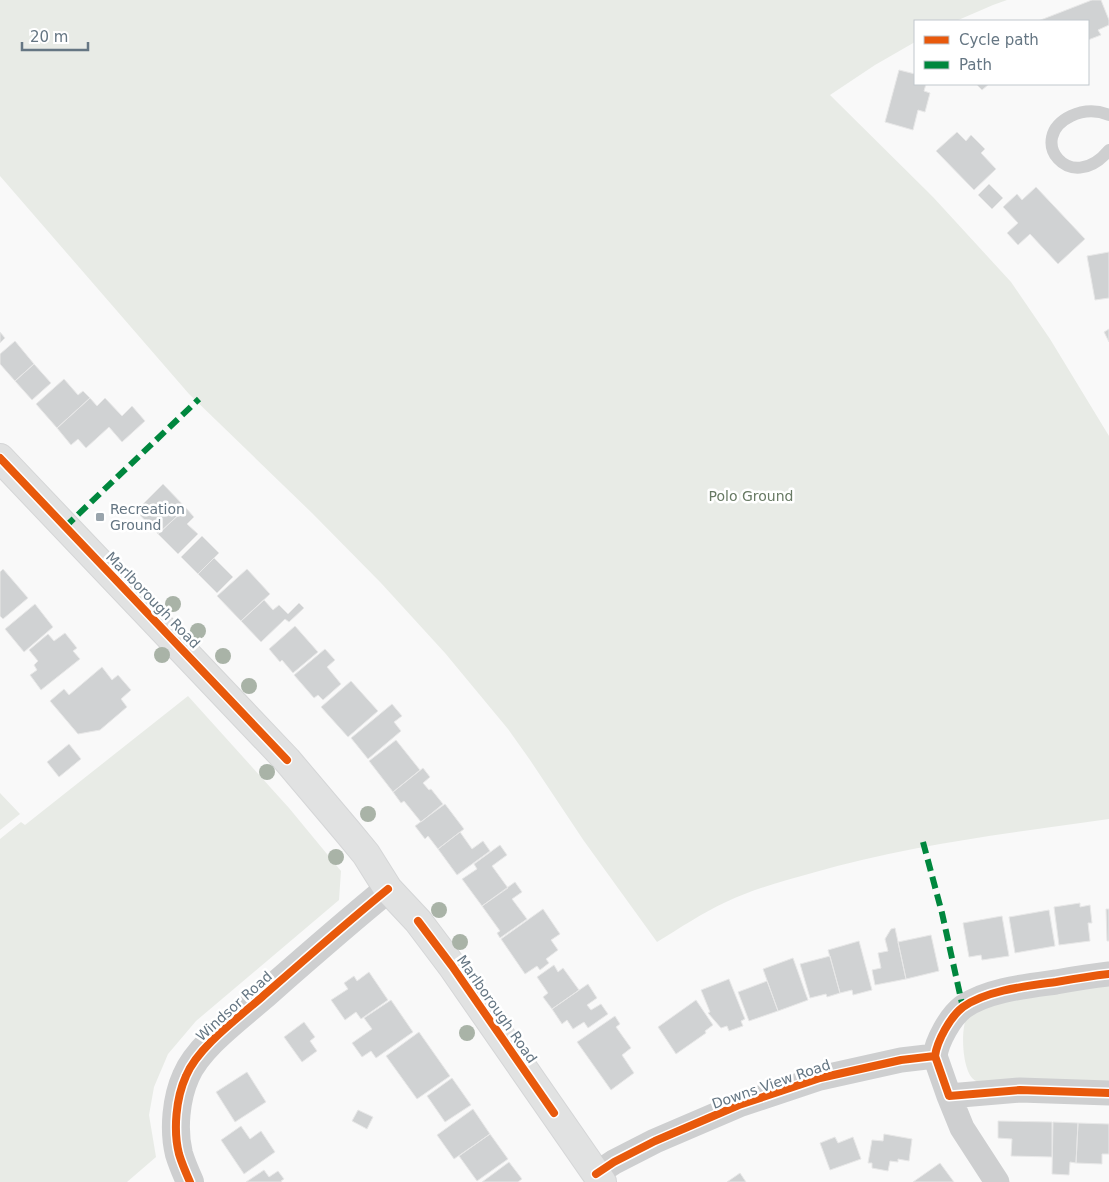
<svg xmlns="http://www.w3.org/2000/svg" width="1109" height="1182" viewBox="0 0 1109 1182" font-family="'DejaVu Sans',sans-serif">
  <rect width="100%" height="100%" fill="#f9f9f9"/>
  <!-- green -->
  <path fill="#e8ebe6" d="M0,0H1007L993,5L956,21H915V42L875,65L830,95L933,197L1011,282L1050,339L1109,436V819C1009,833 909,845 812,873C783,881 753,889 726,902C702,913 680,928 657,942L584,841L530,760L508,729L445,653L381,583L312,513L189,394L0,176Z
    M188,696L289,808L341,871L339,900L196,1021L168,1054L154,1087L149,1115L156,1157L127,1182H0V839L21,822L25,825Z
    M0,793L20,814L0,830Z
    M1109,982V1085L976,1081C962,1075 960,1029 967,1017C969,1013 975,1009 978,1006Z"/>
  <!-- building -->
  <path fill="#d0d2d3" stroke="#e8e8e8" d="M1092,0H1101L1109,20V25L1098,30L1101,35L1088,40V21H1038Z
    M899,70L915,74V84H926L924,91L930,93L925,112L918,110L913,130L885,122Z
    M976,84H989L982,90Z
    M957,132L966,141L971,135L985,149L981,153L996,169L974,190L936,151Z
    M989,184L1003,198L992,209L978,195Z
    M1036,187L1085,239L1058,264L1030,234L1018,245L1007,233L1018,223L1003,207L1017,194L1022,200Z
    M1109,252V298L1095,300L1087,256Z
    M1109,329V342L1104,332Z
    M0,332L5,338L0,343Z
    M15,341L34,364L15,381L0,364V354Z
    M34,364L51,383L32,400L15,381Z
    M64,379L78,395L83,391L90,398L57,428L36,404Z
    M90,398L97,406L105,398L122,416L132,406L145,421L122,442L109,427L86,448L78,439L71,445L57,428Z
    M163,484L186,508L158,534L136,511Z
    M186,508L194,517L187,524L198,534L178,554L158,534Z
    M202,536L219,553L198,574L181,557Z
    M214,558L233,577L217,593L198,574Z
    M3,569L28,598L3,619L0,616V572Z
    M247,569L270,594L241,621L217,596Z
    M264,600L273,610L279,605L288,614L299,603L304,608L289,622L285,619L261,642L241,621Z
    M35,604L53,627L24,652L5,629Z
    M295,626L318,652L293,673L282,660L280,662L269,649Z
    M65,633L77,648L73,651L80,659L41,690L30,675L37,670L34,665L38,661L29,650L48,634L54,641Z
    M325,649L335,660L327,667L341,684L323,700L318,695L314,698L294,675Z
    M102,667L112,680L118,675L131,690L121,699L127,707L100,730L78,734L50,701L64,689L69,695Z
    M351,681L378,711L348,737L321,707Z
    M392,704L402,716L394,722L401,731L368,759L351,738Z
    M396,740L420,770L393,792L369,761Z
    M69,744L81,759L59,777L47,762Z
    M423,768L430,777L423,783L429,790L431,789L443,804L421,822L404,801L401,803L393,792Z
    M445,804L464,829L438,849L428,836L425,839L415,826Z
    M460,832L472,849L483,841L490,851L457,875L438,849Z
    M500,845L507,855L492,866L508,888L482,906L462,879L477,869L474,864Z
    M515,882L522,892L512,899L527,919L500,938L497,933L500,931L482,906Z
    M1080,903V907L1090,905L1092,923H1088L1090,941L1059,945L1054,907Z
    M543,909L560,934L551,940L558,950L546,959L549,963L540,970L537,966L525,974L501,939Z
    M1106,909H1109V941H1107Z
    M1049,910L1055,946L1015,953L1009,917Z
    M1002,916L1009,956L982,960L981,955L969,957L963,923Z
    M895,928L906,979L875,985L872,970L881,968L878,953L888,951L885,939L891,929Z
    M931,935L939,971L906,979L898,942Z
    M859,941L872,990L853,995L852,990L840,993L828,950Z
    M830,956L840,993L827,997L826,994L810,998L800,964Z
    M793,958L808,1000L778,1011L763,969Z
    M554,965L558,972L563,968L579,990L552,1009L543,997L548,993L537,977Z
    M369,972L388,1000L361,1019L356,1012L345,1020L331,1000L348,989L344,983L354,976L357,981Z
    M729,979L745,1019L741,1021L743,1026L729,1031L727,1026L721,1028L708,1013L710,1012L701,990Z
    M767,981L778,1011L749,1021L738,992Z
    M588,984L597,998L587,1005L591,1010L601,1004L608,1014L588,1028L584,1022L573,1029L567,1020L562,1024L552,1009Z
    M391,1000L413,1032L376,1058L371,1051L362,1057L352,1043L372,1029L364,1018Z
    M696,1000L713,1025L705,1031L706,1033L676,1054L658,1027Z
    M615,1016L620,1024L616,1027L631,1048L622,1055L634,1073L611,1090L577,1042Z
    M304,1022L315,1037L310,1041L317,1051L302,1062L284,1037Z
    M419,1032L450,1076L417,1099L386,1056Z
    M247,1072L266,1102L235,1122L216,1092Z
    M452,1078L471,1105L445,1122L427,1096Z
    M473,1109L490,1134L454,1159L437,1135Z
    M358,1110L373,1117L367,1129L352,1121Z
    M998,1121L1052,1122V1157L1011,1156L1012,1139L998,1138Z
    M1053,1122L1078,1123L1076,1163L1070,1162L1069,1175L1052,1174Z
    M1078,1123L1109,1124V1154H1102V1164L1076,1163Z
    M241,1126L250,1139L261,1131L275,1152L244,1174L221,1140Z
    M490,1134L508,1159L477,1181L459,1156Z
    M884,1134L912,1139L909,1161L898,1159V1162L890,1161L888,1171L872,1168V1163H868L872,1140L883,1141Z
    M835,1137L838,1143L853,1137L861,1159L830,1170L820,1143Z
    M509,1162L522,1179L518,1182H482Z
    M940,1163L954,1182H913Z
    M264,1170L269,1177L278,1171L284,1179L281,1181L282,1182H246Z
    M740,1173L746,1182H727Z"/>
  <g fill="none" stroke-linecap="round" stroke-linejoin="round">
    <!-- secondary casing -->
    <g stroke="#d5d6d7" stroke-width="30">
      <path id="secondary" d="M0,458L287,760L347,831L366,854L388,889L418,921L452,966L602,1182"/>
    </g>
    <!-- service -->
    <path stroke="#cecfd0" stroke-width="12" d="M1109,115C1097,110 1084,110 1071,116C1025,138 1070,197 1109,150"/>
    <!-- minor -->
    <path stroke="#cecfd0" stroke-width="25" d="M1109,974C1091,976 1073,979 1056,982C1027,986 987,990 963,1007C950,1017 937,1041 935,1056L949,1096L1020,1090L1109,1093
      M949,1096L962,1128L997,1182
      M596,1174L614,1162L655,1141L739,1105L820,1078L901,1060L935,1056"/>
    <!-- tertiary -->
    <path stroke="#cecfd0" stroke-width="28" d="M190,1182C186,1173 182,1164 179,1154C173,1130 176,1098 186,1076C198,1047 238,1018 262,997C303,961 345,924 388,889"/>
    <!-- secondary -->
    <use href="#secondary" stroke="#e1e2e2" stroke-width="28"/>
    <!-- quiet -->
    <path stroke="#00873e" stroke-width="6" stroke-dasharray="12 6" stroke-linecap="butt" d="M65,527L199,399
      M923,842L942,913L963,1008"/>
    <!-- cycleway casing -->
    <g stroke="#fff" stroke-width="11">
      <path id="cycleway" d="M0,458L287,760
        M418,921L452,966L554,1113
        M1109,974C1091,976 1073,979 1056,982C1027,986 987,990 963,1007C950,1017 937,1041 935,1056L949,1096L1020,1090L1109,1093
        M596,1174L614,1162L655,1141L739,1105L820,1078L901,1060L935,1056
        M190,1182C186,1173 182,1164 179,1154C173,1130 176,1098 186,1076C198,1047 238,1018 262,997C303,961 345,924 388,889"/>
    </g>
    <!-- cycleway -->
    <use href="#cycleway" stroke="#e8590c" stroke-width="8"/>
  </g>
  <!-- trees -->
  <g fill="#a9b3a7">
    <circle cx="173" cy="604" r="8"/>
    <circle cx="198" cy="631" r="8"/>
    <circle cx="162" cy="655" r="8"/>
    <circle cx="223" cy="656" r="8"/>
    <circle cx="249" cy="686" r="8"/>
    <circle cx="267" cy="772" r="8"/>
    <circle cx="368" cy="814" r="8"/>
    <circle cx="336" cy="857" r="8"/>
    <circle cx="439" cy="910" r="8"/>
    <circle cx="460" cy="942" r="8"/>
    <circle cx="467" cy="1033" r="8"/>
  </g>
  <!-- markers -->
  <rect fill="#99a4ac" stroke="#fff" stroke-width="2" x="95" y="512" width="10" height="10" rx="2.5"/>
  <g text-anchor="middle" stroke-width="5" stroke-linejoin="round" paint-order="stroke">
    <!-- park labels -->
    <g font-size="14" fill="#687a64" stroke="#fff">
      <text x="751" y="501">Polo Ground</text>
    </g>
    <!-- poi labels -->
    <g font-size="14" fill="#657683" stroke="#fff" text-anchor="start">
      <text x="110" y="514">Recreation<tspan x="110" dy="16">Ground</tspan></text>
    </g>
    <!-- street labels -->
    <g font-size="14" fill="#657683" stroke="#fff">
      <text transform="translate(153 600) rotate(46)" y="5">Marlborough Road</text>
      <text transform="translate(234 1006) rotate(-42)" y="5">Windsor Road</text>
      <text transform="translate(497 1009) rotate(55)" y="5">Marlborough Road</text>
      <text transform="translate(771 1084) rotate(-19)" y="5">Downs View Road</text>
    </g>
  </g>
  <!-- legend -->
  <rect x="914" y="20" width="175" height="65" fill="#ffffff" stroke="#c1c8cd"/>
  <rect x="924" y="36" width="25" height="8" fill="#e8590c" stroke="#c1c8cd"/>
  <text x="959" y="45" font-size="15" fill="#657683">Cycle path</text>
  <rect x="924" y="61" width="25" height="8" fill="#00873e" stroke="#c1c8cd"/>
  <text x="959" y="70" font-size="15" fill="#657683">Path</text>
  <!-- scale -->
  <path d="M22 42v8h66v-8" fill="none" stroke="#657683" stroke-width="2.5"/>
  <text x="30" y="42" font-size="15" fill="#657683" stroke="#ffffff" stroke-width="4" paint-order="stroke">20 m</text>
</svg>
